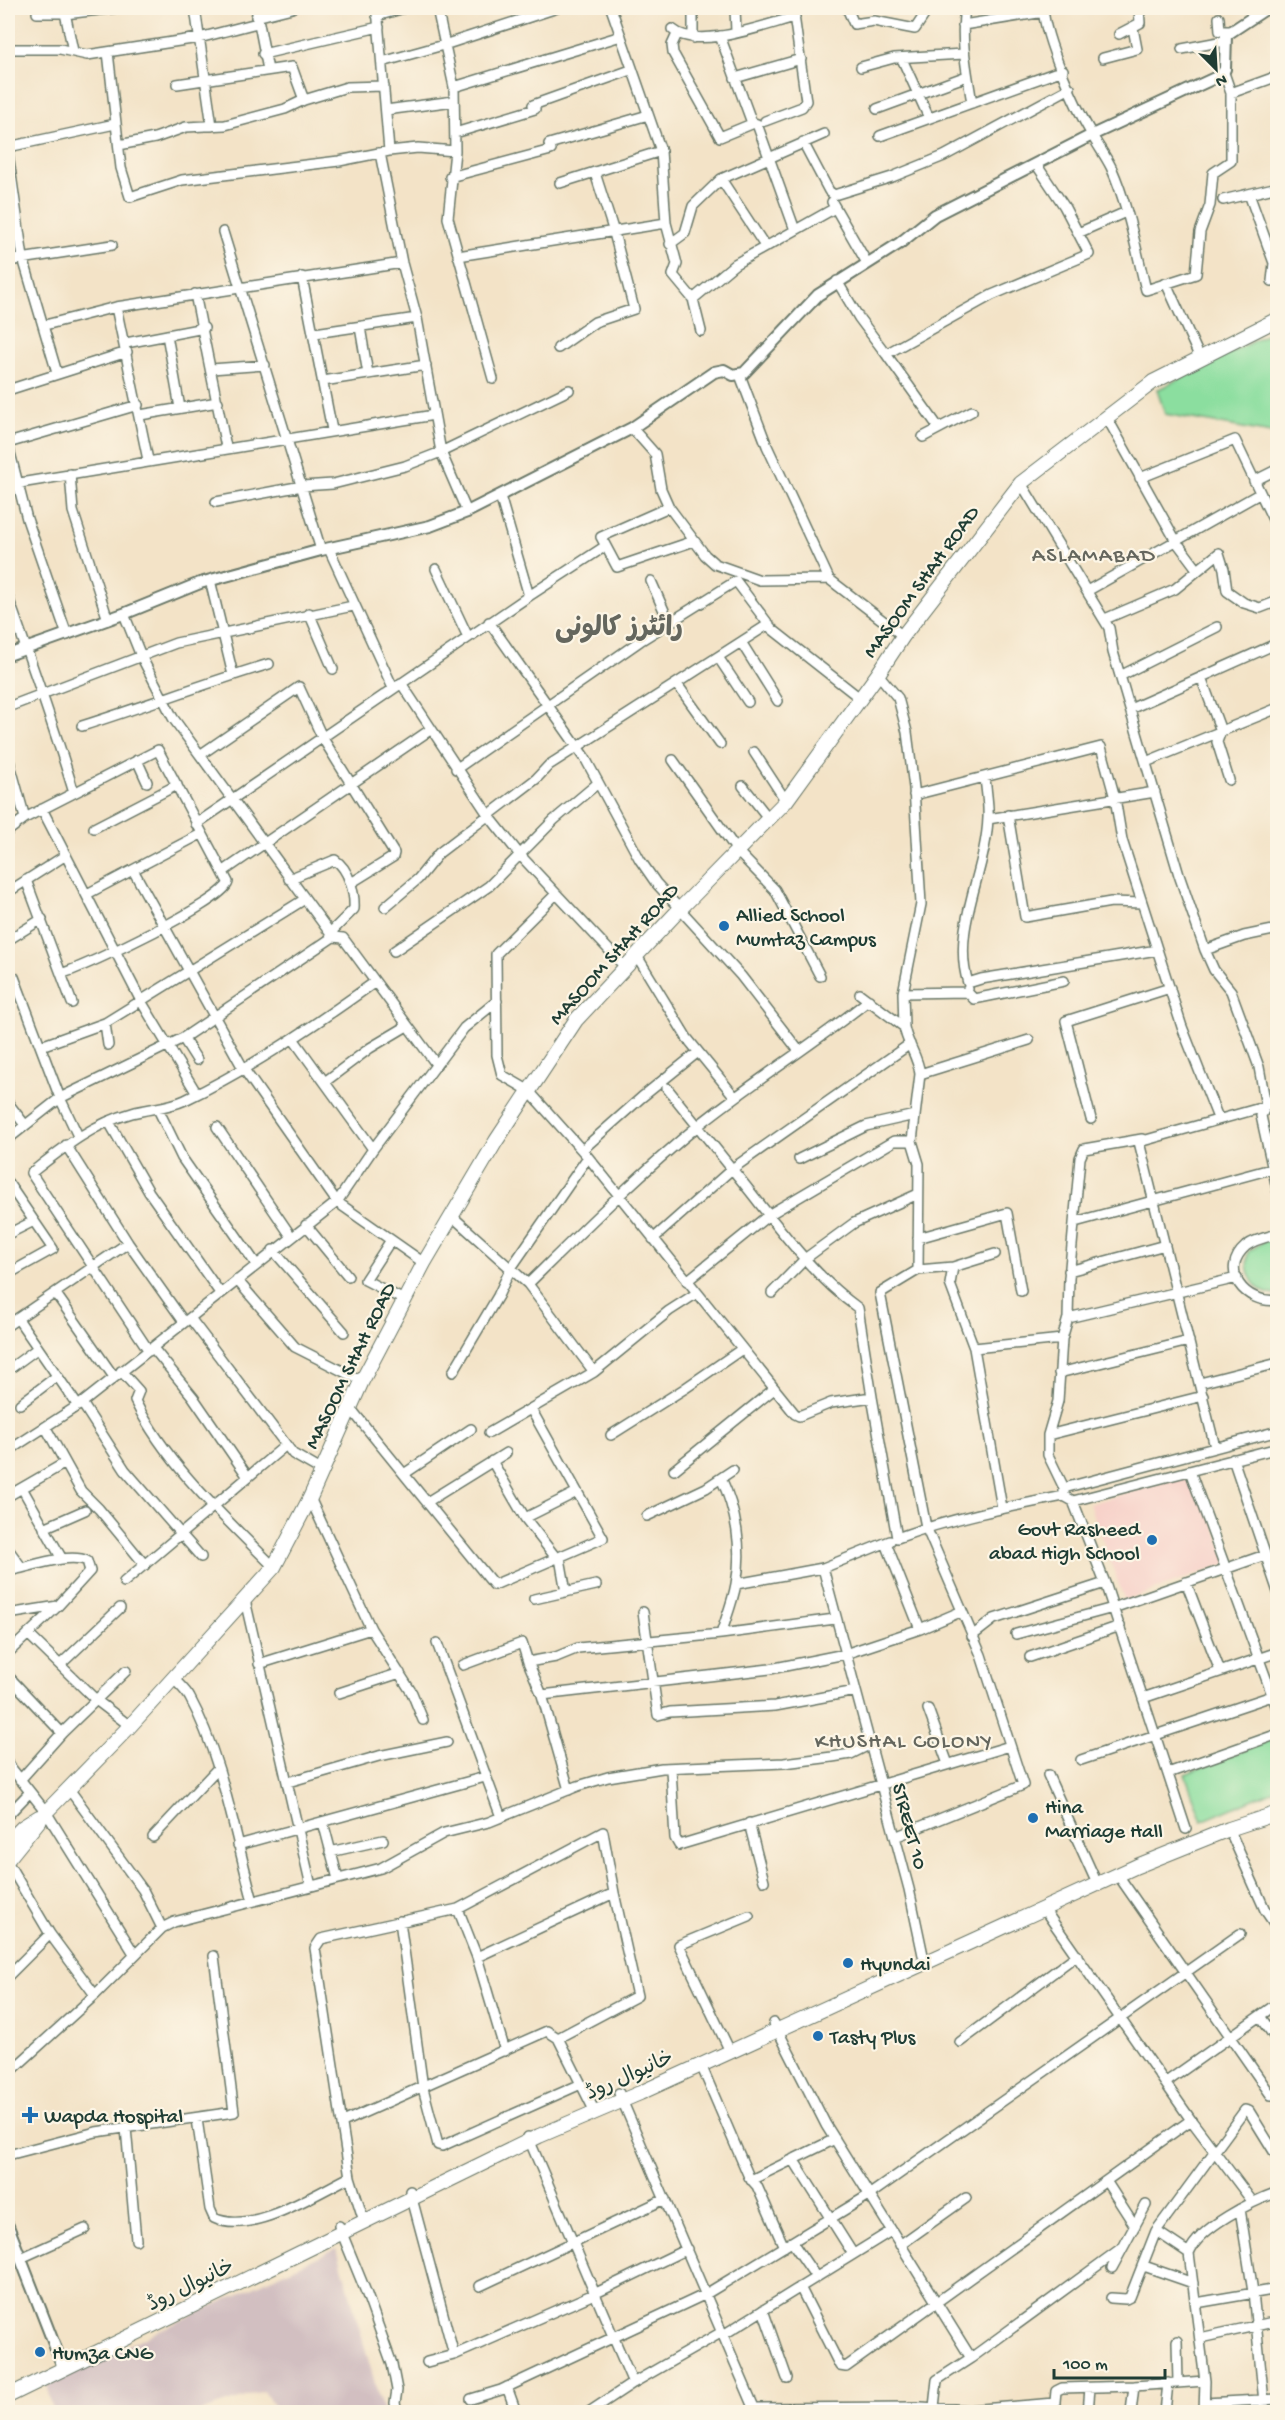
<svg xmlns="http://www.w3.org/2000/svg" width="1285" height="2420" viewBox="0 0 1285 2420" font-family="'Gochi Hand','Playpen Sans Arabic',sans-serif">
  <rect width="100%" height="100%" fill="#fcf5e5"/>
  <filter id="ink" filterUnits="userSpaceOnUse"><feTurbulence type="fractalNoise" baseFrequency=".0167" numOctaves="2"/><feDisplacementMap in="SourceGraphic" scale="12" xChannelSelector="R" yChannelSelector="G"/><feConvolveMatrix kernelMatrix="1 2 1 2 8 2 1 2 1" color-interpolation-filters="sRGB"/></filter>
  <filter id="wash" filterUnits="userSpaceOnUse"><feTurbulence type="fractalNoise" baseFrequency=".008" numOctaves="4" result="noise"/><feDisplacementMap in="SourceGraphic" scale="24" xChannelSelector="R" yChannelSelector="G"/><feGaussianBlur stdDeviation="1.35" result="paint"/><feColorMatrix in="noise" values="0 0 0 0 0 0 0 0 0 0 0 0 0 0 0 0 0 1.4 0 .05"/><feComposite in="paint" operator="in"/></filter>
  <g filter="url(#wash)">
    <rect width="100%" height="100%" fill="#f3e3c7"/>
    <!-- built -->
    <path fill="#f7d1c9" d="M1195,1472L1228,1563L1125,1601L1089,1504Z"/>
    <!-- industrial -->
    <path fill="#d2bfc1" d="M337,2248L383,2412H277L264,2391L200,2412H53L47,2383Z"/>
    <!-- green -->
    <path fill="#8bde9f" stroke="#558e6a" stroke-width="1.5" d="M1277,329V434L1165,414L1157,390Z
      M1277,1238V1295C1254,1294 1244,1273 1248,1252L1266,1240Z
      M1277,1737V1789L1202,1821L1185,1774Z"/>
  </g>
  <g filter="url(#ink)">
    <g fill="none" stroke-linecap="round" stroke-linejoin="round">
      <!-- minor casing -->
      <g stroke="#697767" stroke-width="12">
        <path id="minor" d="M64,8L73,51
          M195,8L212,126
          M256,8L268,70
          M377,8L389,151
          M437,8L454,87L455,151L448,218L493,379
          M611,8L661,151L666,223L677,264L673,275L693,299L701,331
          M693,8V38
          M735,8L736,32
          M847,8L854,24L874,21L915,29L929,8
          M965,8C960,40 967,71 972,103
          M1043,8C1045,40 1075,106 1092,135C1098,146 1105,155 1111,167C1128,205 1136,249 1146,290L1196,274L1200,232L1210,205L1213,173L1231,161V93L1224,73
          M37,13H65
          M65,14L116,8
          M377,16L404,8
          M256,17L292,8
          M1219,18L1220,31H1229
          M963,25L1044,12
          M672,29C697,51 764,25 795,17
          M677,34L672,45L673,53L720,137L754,123L757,124L795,230
          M1119,34L1140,23L1139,8
          M720,36L752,123
          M8,49H60L87,55L199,38L257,23
          M1182,49L1224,41
          M108,52L121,168L130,197L182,180L339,161L389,151L418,148L455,151
          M263,54L379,27
          M1103,58L1137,49L1133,28
          M902,59L929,118
          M382,62L447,44L557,8
          M861,67L894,58L964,54
          M735,78L801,59
          M177,84L292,67L304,100
          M454,87L621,36
          M1231,93L1278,76
          M877,109L967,76
          M386,110L454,101
          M765,121L802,107L806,101L793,8
          M455,133L535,109L533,105L631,70
          M880,136L1063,70
          M803,142L829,191L834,195L892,177L944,156L1070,88
          M119,145L155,138L186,127L225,125L285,109L304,100L347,87L384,86
          M8,147L115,124
          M8,153L23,258L57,373
          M380,153L402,263L417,318L441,452L467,512
          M450,177L551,150L549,144L648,115
          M721,179L765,246
          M560,183L661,151
          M1249,194L1274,263L1272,281
          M1223,200L1278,187
          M832,202L867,263
          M223,232L321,550
          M1078,233L1126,212
          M670,244L685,233L693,206L721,179L824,134
          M458,256L666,223
          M8,261L112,245
          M302,277L332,430
          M837,281L859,318L886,354L992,295L1089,254L1064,206L1036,164
          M1166,283L1200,358
          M195,294L226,447
          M693,299L735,264L835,208
          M116,307L148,460
          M45,325L116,307L402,263
          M360,327L368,374
          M315,333L417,318
          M167,335L180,408
          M126,343L204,328
          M558,348L595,322L634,309L613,229L595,173
          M886,354L939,428L972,411L923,437
          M211,369L265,365
          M740,375L767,446L829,579L903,636
          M323,381L426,365
          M8,390L127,352
          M140,415L218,402
          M1106,416L1176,541L1197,569
          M632,428L655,454L661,489L669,507L705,555L715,564L760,580L829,579
          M8,443L138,405
          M8,445L27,519L67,635
          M70,474L73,511L108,620
          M1140,478L1235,440L1278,530
          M1254,481L1278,469
          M1021,483L1109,628L1113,652L1179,875L1205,950L1214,970L1231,991L1259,1067L1266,1106L1261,1116L1278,1193
          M8,485L434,415
          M216,502L302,486L333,484L405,466L441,452L569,390
          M669,507L601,537L617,567L694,541
          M329,549L393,688
          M436,569L468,637
          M210,580L233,675
          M651,581L669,622
          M1087,591L1259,494
          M529,596L604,547
          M8,597C31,662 54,726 74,793
          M309,613L333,669
          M124,614L141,656L173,718L333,937
          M1105,619L1175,589L1219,553L1224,569L1227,591L1244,603L1260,608L1278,601
          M489,622L585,758L640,860L656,883L741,976L799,1051
          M741,642L778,701
          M718,657L748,702
          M878,674L898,698L907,732L914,788L921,904L903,993L904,1027
          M1120,676L1217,627
          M1201,677L1221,731L1217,742L1229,780
          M401,683L489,816L520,855L625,967
          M677,684L720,744
          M8,707L176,643L353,606
          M1130,709L1278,643
          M82,726C145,706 206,683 269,664
          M754,752L786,801
          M200,755L299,687L322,737L394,853L393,857L351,883
          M8,757L25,818
          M137,760L147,782
          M673,760L738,852L775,890L820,976
          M1146,762L1278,708
          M456,769L640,641L736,581L772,629L861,699
          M985,777C986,790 989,805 988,818C986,873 951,929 968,983L981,979L1157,950
          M743,786L769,819
          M914,795L1101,747L1115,798L1122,840L1182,1027L1218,1118
          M42,809L141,1001L197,1094
          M1008,815L1025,917L1111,902L1142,903
          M988,819L1155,792
          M196,824L529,596L500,496
          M94,828L177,785
          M8,831L25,818L158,750L228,882C229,899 85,967 63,973
          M133,870L243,1068L337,1202L424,1263
          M224,871L430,730
          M289,879L335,860C349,869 355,893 354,909L333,930V937
          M26,880L72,1003
          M8,892L66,855
          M87,894L201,834
          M556,894L496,954L497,1055L502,1075L528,1090L588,1157L795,1414L799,1416L831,1403L872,1397L897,1538C951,1518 1008,1507 1064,1496L1073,1501L1105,1583L1186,1829
          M385,907L418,879L439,853L536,779L549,765L769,624
          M8,940L42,919
          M1205,950L1244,936L1278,929
          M394,951L489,886L554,820L598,783
          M637,956L687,1038L735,1097
          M14,977L60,1098L78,1136
          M967,992L974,999L1064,981
          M903,993L967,992L968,989
          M860,994L904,1027C907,1044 918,1056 920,1074L1029,1040
          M105,1023L108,1045
          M183,1038L197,1060
          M294,1040L373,1149
          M41,1046L105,1023L305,899
          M326,1081L370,1048L407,1026
          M667,1088L732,1169L910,1044
          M8,1103L25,1125
          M158,1109L182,1158L256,1264
          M1091,1119L1066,1021L1170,988
          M109,1122L149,1192L220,1293
          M217,1127L291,1236
          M8,1139L60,1098L183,1038L333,937L343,938L436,1064
          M66,1145L128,1243L184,1322
          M582,1150L642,1097L698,1052
          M799,1159L866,1126L915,1115
          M8,1183L53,1249L8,1274
          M453,1217L528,1284C584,1229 639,1174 699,1125C754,1081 814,1044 869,1000
          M1075,1222L1278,1167
          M306,1225L348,1276
          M8,1234L34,1221
          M1278,1234C1267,1237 1255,1239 1246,1246C1218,1270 1245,1305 1278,1300
          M918,1238L1007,1213L1021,1291
          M653,1239L732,1169C771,1216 808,1272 858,1308L872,1397
          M391,1240L365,1280L404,1300
          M273,1250L344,1332
          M953,1267L950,1284L974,1348
          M918,1270L953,1267L995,1254
          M1069,1271L1165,1245
          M237,1280L295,1347L362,1381
          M687,1281L770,1214L894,1141H912
          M772,1293L806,1258L854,1223L918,1194
          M56,1294L114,1377
          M190,1318L293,1454L321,1470
          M1068,1318L1237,1278
          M18,1319L78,1406
          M8,1325L128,1243
          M153,1348L193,1397L248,1477
          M149,1351L31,1173C63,1148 92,1124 132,1113C150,1108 168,1108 185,1100C253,1067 315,1025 375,982
          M8,1370L38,1348
          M121,1371L139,1391L135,1401C167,1465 224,1517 274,1567
          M453,1372L498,1296L511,1268L588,1157
          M594,1372L669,1311L697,1293
          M1059,1373L1189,1341
          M1200,1383L1278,1363
          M82,1403L125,1470L201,1557
          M20,1404L57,1376
          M351,1409L494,1585L603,1538L531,1409
          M46,1428L81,1491L99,1509L145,1565
          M489,1433L594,1372L528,1284
          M611,1435L684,1389L742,1349
          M1048,1435L1203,1396
          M1215,1447L1139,1142L1278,1103
          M8,1451L82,1403L337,1202L373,1149L464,1028L497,1001
          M1233,1459L1278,1592
          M492,1461L525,1518L557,1559
          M674,1470L774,1389
          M1190,1471L1278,1711
          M404,1474L471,1429
          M22,1488L62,1559
          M1064,1488L1278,1431
          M8,1496L65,1463
          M1064,1496V1488L1048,1455V1435L1058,1401L1062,1339L1068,1318L1069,1278L1080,1158L1084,1149L1142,1139
          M310,1498L371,1629L412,1693L423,1720
          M1073,1501L1278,1448
          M427,1502L506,1453
          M1002,1508L974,1348L1062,1339
          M647,1516L706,1488L733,1470
          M525,1518L577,1492
          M44,1528L85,1510
          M8,1549L22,1568
          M560,1558L566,1592
          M823,1568L909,1889L923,1955
          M8,1571C27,1568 69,1552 87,1561L90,1571L58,1606L8,1653
          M124,1582L286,1445
          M1186,1582L1220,1671
          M736,1584L823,1568L890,1541
          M534,1599L596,1585
          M245,1600L311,1886
          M643,1612L658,1715L670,1712L775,1706L856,1691
          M8,1614L58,1606
          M920,1629L960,1612
          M28,1634L96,1700L130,1726
          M721,1634L835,1619
          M1016,1634L1113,1608L1265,1555
          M972,1636L994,1619L1105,1583
          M437,1643L501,1817
          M1030,1657L1120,1626
          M528,1662L542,1695L770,1669L845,1654L920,1629L886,1543
          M259,1664L371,1629
          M60,1665L120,1608
          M463,1665L522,1643L528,1662L556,1657L578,1648L721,1634C726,1618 733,1601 736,1584C743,1549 736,1510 721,1478
          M8,1676L62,1733
          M172,1677C178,1684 186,1690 190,1698C222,1757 235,1836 253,1901
          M339,1693L400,1673
          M542,1695L569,1790
          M1143,1698L1278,1652
          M928,1709L948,1764
          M1081,1760L1272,1696
          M8,1764L46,1812L135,1955
          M671,1769L675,1838L679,1845L1010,1746
          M1168,1773L1278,1734
          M1048,1775L1094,1877
          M20,1780L62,1733L126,1671
          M288,1782L379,1756L447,1742
          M69,1789L143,1890L162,1928
          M8,1815L30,1792
          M323,1822L338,1879
          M749,1823L764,1881
          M1229,1829L1265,1910L1278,1929
          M153,1837L217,1769
          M895,1837L1023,1785L981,1655L926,1527L880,1293L918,1270L919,1164L912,1141L920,1074
          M238,1845L485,1777
          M330,1852L383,1840
          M8,1863L50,1934L95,1995
          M1118,1875L1271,2095L1278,2094
          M458,1909L477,1957L505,2051
          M1044,1909L1191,2120L1252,2201
          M400,1921L423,2088L438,2145L442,2146L581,2084
          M477,1957L614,1893
          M8,1976L50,1934
          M1260,2016L1278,2042
          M774,2023L826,2125L971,2358
          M960,2042L1077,1955
          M727,2045L679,1945L749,1916
          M701,2065L749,2177L757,2186L784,2247
          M8,2074L95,1995L162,1928L174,1922L381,1868L444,1833L489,1822L578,1786L608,1777L662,1768L784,1763L832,1757L851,1754L871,1744
          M1165,2083L1278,2003
          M619,2093L756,2412
          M197,2119L210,2209L214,2218C251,2236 315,2194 350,2177
          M343,2122L547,2031L558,2038L592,2106
          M126,2128L136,2240
          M528,2137L633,2383
          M8,2155L96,2132L234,2112L214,1956
          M793,2159L853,2254
          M751,2180L835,2139
          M1106,2181L1135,2226
          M410,2191L454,2355
          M1240,2209L1253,2292L1265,2412
          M362,2215L350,2177L315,1948L321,1939L458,1909L603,1832L614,1893L637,1996L558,2038
          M339,2226L366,2292L392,2364L397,2390L395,2403L397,2412
          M1156,2231L1189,2253
          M792,2242L816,2277
          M900,2245L966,2198
          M21,2258L85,2229
          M1144,2266L1193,2283
          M1112,2268L1146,2205
          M480,2286L665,2199
          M800,2287L840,2366L846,2367L1191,2120
          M1111,2298L1126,2299L1130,2297L1156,2231L1245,2110L1249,2111L1278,2158
          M1196,2303L1278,2289
          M763,2310L787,2378
          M723,2335L891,2231
          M1200,2338L1278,2321
          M1177,2341L1178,2383
          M427,2362L454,2355L594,2294L687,2249
          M507,2387L516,2412
          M471,2399L501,2390L706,2294L869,2195L1240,1934
          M1205,2403L1278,2399
          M934,2407L937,2380L971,2358L1123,2247
          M755,2408L921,2407L969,2410L1055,2403
          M589,2412L633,2383L722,2332
          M1054,2412L1056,2391L1062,2388L1134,2386L1205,2381
          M1088,2412L1090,2388
          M1131,2412L1134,2386
          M1165,2412L1168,2383
          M1204,2412L1205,2381L1189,2253C1199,2227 1253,2201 1278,2192"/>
      </g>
      <!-- tertiary casing -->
      <g stroke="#697767" stroke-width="14">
        <path id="tertiary" d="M8,655L126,613L200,583L321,550L430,526L467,512L632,428L714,372L724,370L733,375L744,373L818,295L900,243L935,215L1092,135L1221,75L1225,69L1226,35L1267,8
          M8,2226L61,2362"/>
      </g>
      <!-- primary casing -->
      <g stroke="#697767" stroke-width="16">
        <path id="primary" d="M8,1842L23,1827L39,1817
          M8,1859L46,1812L130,1726L274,1567L310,1498L362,1381L424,1263L496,1141L576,1020L680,909L786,801L878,674L903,636L1021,483L1153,382L1278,319
          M8,2396L539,2136L640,2093L1137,1866L1229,1829L1278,1813"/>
      </g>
      <!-- minor -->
      <use href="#minor" stroke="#fff" stroke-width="9"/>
      <!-- tertiary -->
      <use href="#tertiary" stroke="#fff" stroke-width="10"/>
      <!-- primary -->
      <use href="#primary" stroke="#fff" stroke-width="14"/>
    </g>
  </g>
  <!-- markers -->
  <g fill="#1f6fb2" stroke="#fcf5e5" stroke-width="2">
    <circle cx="724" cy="926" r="6"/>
    <circle cx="1152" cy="1540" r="6"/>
    <circle cx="1033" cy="1818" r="6"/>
    <circle cx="848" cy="1963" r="6"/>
    <circle cx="818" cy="2036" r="6"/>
    <path d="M27 2106h6v6h6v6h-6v6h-6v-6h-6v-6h6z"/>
    <circle cx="40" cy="2352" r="6"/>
  </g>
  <g text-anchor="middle" stroke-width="4.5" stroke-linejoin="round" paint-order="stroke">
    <!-- street labels -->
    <g font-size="21" fill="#1f3d34" stroke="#fcf5e5">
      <text transform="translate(920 581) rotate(-54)" y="7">MASOOM SHAH ROAD</text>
      <text transform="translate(613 953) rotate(-48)" y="7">MASOOM SHAH ROAD</text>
      <text transform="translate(349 1365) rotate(-64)" y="7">MASOOM SHAH ROAD</text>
      <text transform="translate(911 1826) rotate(75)" y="7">STREET 10</text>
      <text transform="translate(629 2074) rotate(-24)" y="7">خانیوال روڈ</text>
      <text transform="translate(190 2284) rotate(-26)" y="7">خانیوال روڈ</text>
    </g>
    <!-- poi labels -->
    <g font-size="21" fill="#1f3d34" stroke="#fcf5e5" text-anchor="start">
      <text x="736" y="921">Allied School<tspan x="736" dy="24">Mumtaz Campus</tspan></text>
      <text x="1140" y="1535" text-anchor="end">Govt Rasheed<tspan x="1140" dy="24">abad High School</tspan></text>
      <text x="1045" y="1813">Hina<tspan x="1045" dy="24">Marriage Hall</tspan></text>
      <text x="860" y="1970">Hyundai</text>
      <text x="830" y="2043">Tasty Plus</text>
      <text x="44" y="2122">Wapda Hospital</text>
      <text x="52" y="2359">Humza CNG</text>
    </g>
    <!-- neighbourhood labels -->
    <g font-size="22" letter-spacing="1.5" fill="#65675e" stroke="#fcf5e5">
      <text x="1094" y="561">ASLAMABAD</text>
      <text x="904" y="1747">KHUSHAL COLONY</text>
    </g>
    <!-- district labels -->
    <g font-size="27" font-weight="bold" fill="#65675e" stroke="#fcf5e5">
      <text x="619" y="635">رائٹرز کالونی</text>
    </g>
  </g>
  <!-- margin -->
  <rect width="1285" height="2420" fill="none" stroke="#fcf5e5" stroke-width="30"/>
  <!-- north arrow -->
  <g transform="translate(1216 69) rotate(156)" stroke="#fcf5e5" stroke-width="4.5" paint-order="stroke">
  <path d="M0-4.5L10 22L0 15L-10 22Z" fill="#1f3d34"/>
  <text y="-9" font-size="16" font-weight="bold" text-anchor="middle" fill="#1f3d34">N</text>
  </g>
  <!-- scale -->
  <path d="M1054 2369v9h111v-9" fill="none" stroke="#1f3d34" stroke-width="3"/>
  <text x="1063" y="2369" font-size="18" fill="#1f3d34" stroke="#fcf5e5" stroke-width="4.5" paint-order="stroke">100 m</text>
</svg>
